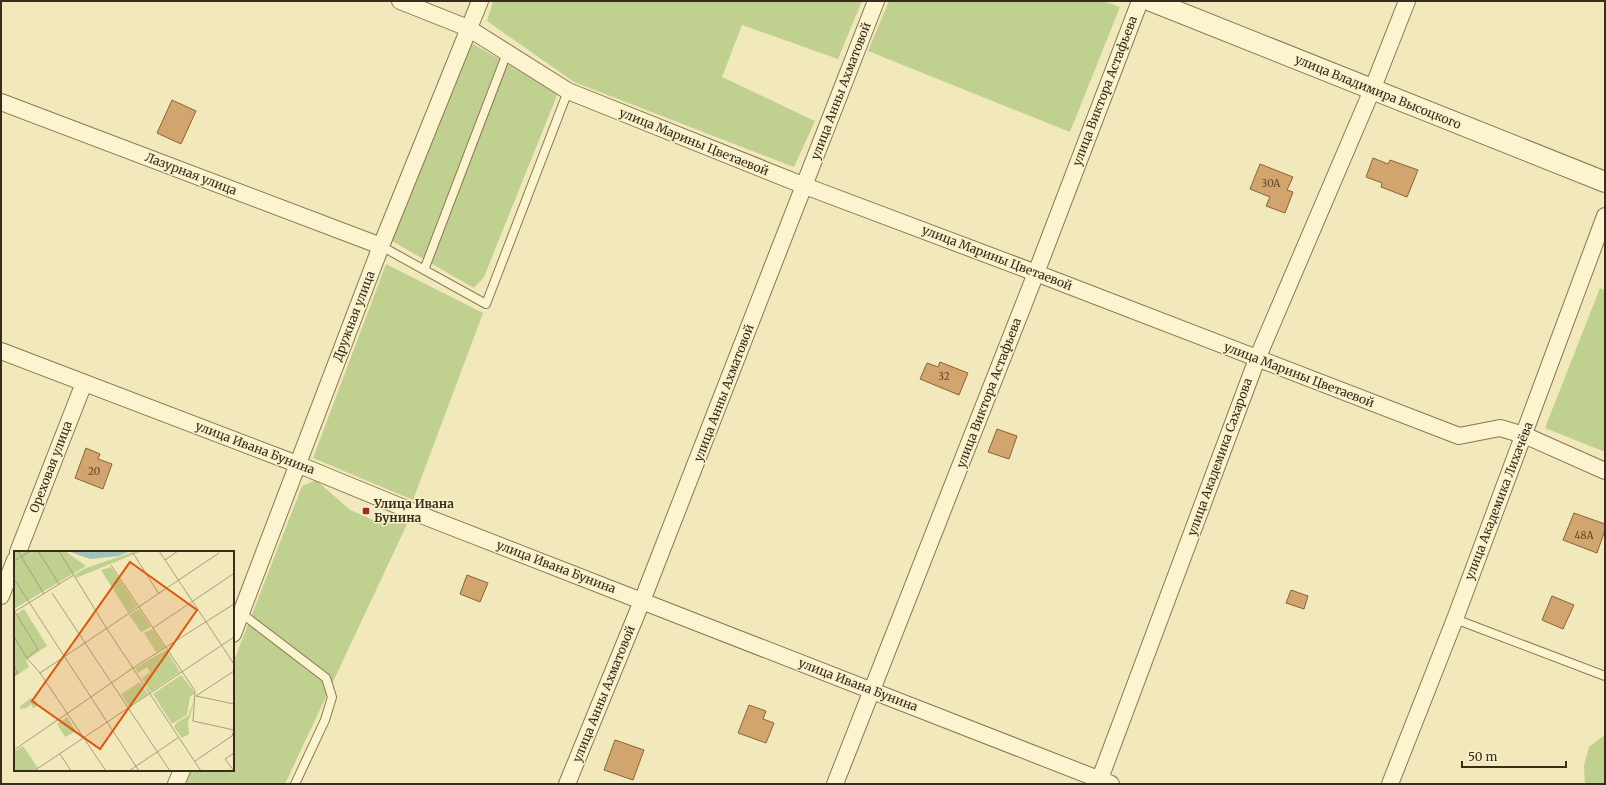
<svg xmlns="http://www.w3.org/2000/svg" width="1606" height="785" viewBox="0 0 1606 785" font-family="Merriweather,serif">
  <rect width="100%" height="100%" fill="#f1e8bb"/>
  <!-- green -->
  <path fill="#c0d08f" d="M493,1H862L838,59L742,25L722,77L815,121L794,167L574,82L487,21Z
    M889,1H1104L1120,7L1070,132L868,51Z
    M470,42L558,93L484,277L474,288L392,241Z
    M386,264L483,313L413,500L313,458Z
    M1600,288L1605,290V452L1545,428Z
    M316,480L350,510L378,522H408L285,784H186L191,770H233V663L302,486Z
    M1605,735V784H1585L1584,765L1589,747Z"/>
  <!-- building -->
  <path fill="#d3a56e" stroke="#8b6338" d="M172,100L196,111L181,144L157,133Z
    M1373,158L1388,164L1390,160L1418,170L1407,197L1381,187L1382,183L1366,177Z
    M1260,164L1293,177L1287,190L1293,192L1285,213L1266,206L1270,197L1250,189Z
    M940,362L968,373L959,395L920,379L927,363L938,367Z
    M997,429L1017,436L1009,459L988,452Z
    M86,448L100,454L98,459L112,464L103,489L75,478Z
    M1574,513L1605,524V530L1597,553L1563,540Z
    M467,575L488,583L480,602L460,594Z
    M1291,590L1308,596L1304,609L1286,603Z
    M1552,596L1574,605L1563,629L1542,620Z
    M749,705L766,711L763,719L774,723L766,743L738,733Z
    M615,740L644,750L633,780L604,770Z"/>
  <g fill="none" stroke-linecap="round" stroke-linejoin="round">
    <!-- service casing -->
    <g stroke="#8a7754" stroke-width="10">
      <path id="service" d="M381,246L486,304L568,91
        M424,270L507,53
        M241,613L326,678L332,697L325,720L295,784
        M1455,619L1605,676"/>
    </g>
    <!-- minor casing -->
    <g stroke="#8a7754" stroke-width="18">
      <path id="minor" d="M400,1L468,28L568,91L805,186L1036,273L1459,436L1500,428L1524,435L1605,471
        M1,102L381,246
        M1,351L297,464L421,515L1111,784
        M18,552L84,383
        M1,596L15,560
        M233,634L381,246L480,1
        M176,784L182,770
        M567,784L642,601L876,1
        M835,784L1036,273L1140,1
        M1098,784L1257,359L1372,90L1407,1
        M1390,784L1455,619L1605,216"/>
    </g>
    <!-- tertiary casing -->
    <g stroke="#8a7754" stroke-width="22">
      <path id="tertiary" d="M1151,1L1605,182"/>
    </g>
    <!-- service -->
    <use href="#service" stroke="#fcf4cf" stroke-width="8"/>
    <!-- minor -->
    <use href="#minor" stroke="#fcf4cf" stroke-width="16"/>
    <!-- tertiary -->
    <use href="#tertiary" stroke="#fcf4cf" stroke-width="20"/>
  </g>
  <!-- markers -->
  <rect fill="#9e2e1f" stroke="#f8f1cc" stroke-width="1.5" x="362" y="507" width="8" height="8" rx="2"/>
  <g text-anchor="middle" stroke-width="3" stroke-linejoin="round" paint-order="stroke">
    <!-- number labels -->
    <g font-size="10" fill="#5f4a2f">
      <text x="1271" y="187">30А</text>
      <text x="944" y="380">32</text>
      <text x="94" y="475">20</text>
      <text x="1584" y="539">48А</text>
    </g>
    <!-- street labels -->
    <g font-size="12" fill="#382c1a" stroke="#f8f1cc">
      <text transform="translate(841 91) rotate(-69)" y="4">улица Анны Ахматовой</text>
      <text transform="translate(1105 91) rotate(-69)" y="4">улица Виктора Астафьева</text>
      <text transform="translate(1378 92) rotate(22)" y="4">улица Владимира Высоцкого</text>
      <text transform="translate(694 142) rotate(22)" y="4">улица Марины Цветаевой</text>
      <text transform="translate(191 174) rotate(21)" y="4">Лазурная улица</text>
      <text transform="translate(997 258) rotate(21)" y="4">улица Марины Цветаевой</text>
      <text transform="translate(354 316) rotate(-69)" y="4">Дружная улица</text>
      <text transform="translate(1299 375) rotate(21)" y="4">улица Марины Цветаевой</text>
      <text transform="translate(724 393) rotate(-69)" y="4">улица Анны Ахматовой</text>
      <text transform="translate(989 393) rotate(-69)" y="4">улица Виктора Астафьева</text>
      <text transform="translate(255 448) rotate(21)" y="4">улица Ивана Бунина</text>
      <text transform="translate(1220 457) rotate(-70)" y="4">улица Академика Сахарова</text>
      <text transform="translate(51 467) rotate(-69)" y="4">Ореховая улица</text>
      <text transform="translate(1499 501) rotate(-69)" y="4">улица Академика Лихачёва</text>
      <text transform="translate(556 567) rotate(21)" y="4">улица Ивана Бунина</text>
      <text transform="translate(858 685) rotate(21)" y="4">улица Ивана Бунина</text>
      <text transform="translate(604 694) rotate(-68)" y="4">улица Анны Ахматовой</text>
    </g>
    <!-- poi labels -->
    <g font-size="12" font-weight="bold" fill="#382c1a" stroke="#f8f1cc" text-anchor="start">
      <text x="374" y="508">Улица Ивана<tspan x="374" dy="14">Бунина</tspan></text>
    </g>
  </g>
  <!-- overview -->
  <g transform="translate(14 551)">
    <rect width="220" height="220" fill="#f1e8bb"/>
    <path d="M0,0H51L72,15L0,58ZM122,0H128L62,27L61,23L72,17ZM97,16L123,55L114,62L87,19ZM10,58L33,95L12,109L15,116L0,126V64ZM125,58L137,76L127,81L115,64ZM139,78L151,97L142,101L130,82ZM152,99L166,121L136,141L128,127L136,121L133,116L124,122L121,117ZM167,124L181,142L176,146L173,164L158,173L139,143ZM126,131L134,143L115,155L107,143ZM17,147L23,151L22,156L19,157L17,153L13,157L6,158V155ZM181,147L174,172L175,183L168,187L160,176L162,172L174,165ZM53,166L62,180L51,186L43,173ZM9,195L24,217L19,220H0V201Z" fill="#c0d08f"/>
    <path d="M54,0L74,1L116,0L105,5L76,8Z" fill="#a0c2bc"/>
    <path fill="none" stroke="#a79d7b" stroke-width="1" d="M4,0L30,43M24,0L45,33M45,0L93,78L187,220M145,0L220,113M119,2L145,43M151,9L164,0M0,10L16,0M97,14L181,140L179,170L220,179M0,28L125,220M38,42L156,220M0,61L60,24M1,61L24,98L13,107L26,122L92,220M139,77L219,23M0,86L13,107M0,115L4,122L0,124M26,122L205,2M182,145L220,120M182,145L220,153M0,199L119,117L220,53M46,203L57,220M181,210L218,185L220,179M20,220L220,86M115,220L165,186M220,220L211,208L220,202"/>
    <path fill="#df570d" fill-opacity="0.15" stroke="#df570d" stroke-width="2" d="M116,11L183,59L86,198L18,150Z"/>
    <rect width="220" height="220" fill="none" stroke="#382c1a" stroke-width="2"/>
  </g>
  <!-- border -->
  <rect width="1606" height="785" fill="none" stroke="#382c1a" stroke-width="4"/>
  <!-- scale -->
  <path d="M1462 761v6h104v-6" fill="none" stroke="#382c1a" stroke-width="2"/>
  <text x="1468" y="761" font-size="12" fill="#382c1a" stroke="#f8f1cc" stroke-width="3" paint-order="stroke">50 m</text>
</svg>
